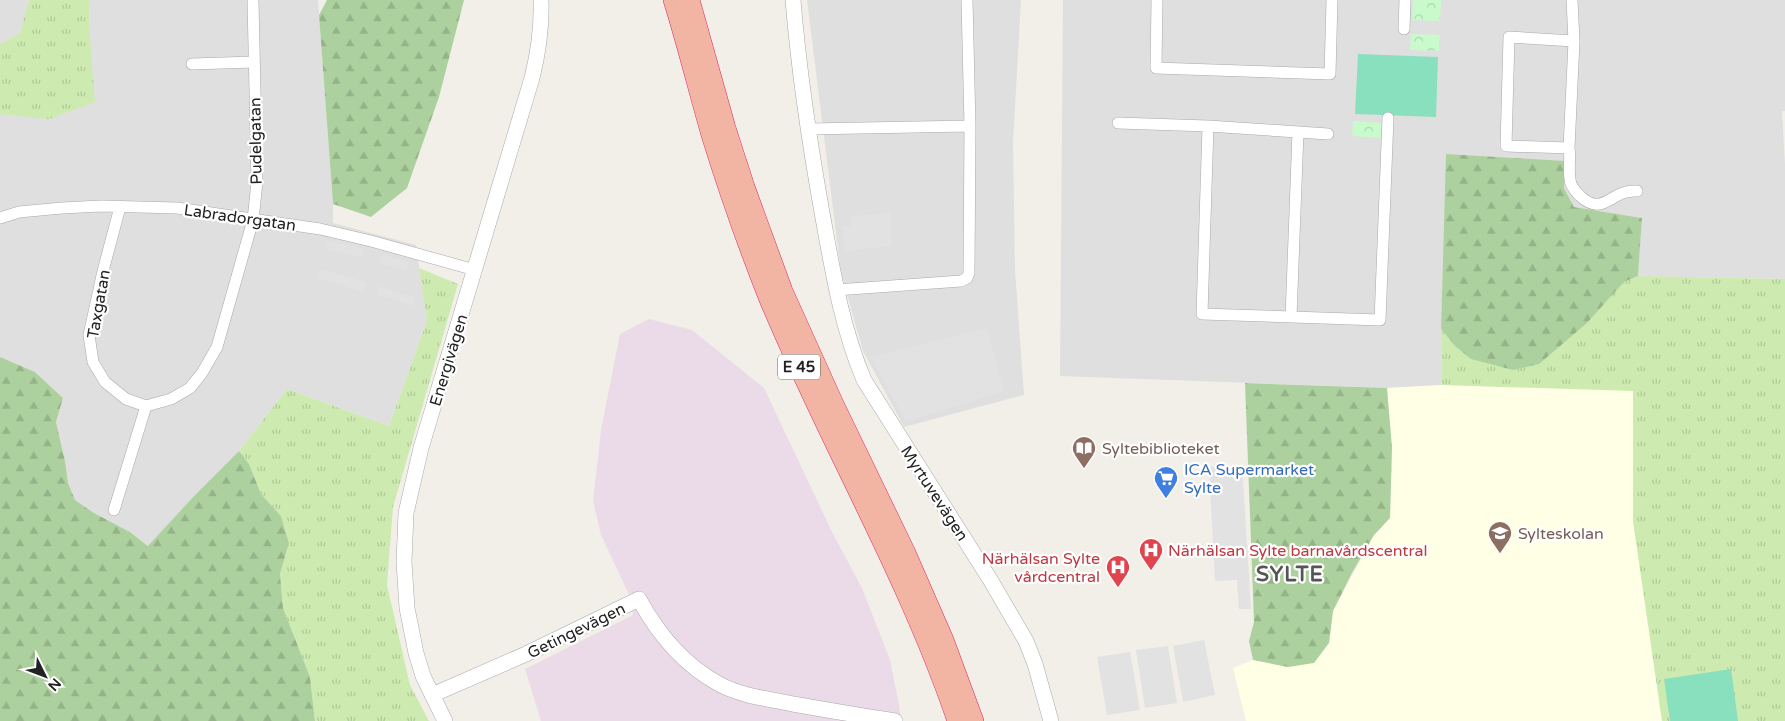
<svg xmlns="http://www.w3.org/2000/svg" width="1785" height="721" viewBox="0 0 1785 721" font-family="'Varela Round',sans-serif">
  <defs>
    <pattern id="grass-tufts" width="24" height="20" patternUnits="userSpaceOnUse" patternTransform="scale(1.25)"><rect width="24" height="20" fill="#cdebb0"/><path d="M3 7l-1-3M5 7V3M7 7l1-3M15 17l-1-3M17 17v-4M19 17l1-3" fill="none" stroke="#b0c997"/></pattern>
    <pattern id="forest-firs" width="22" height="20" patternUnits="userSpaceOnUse" patternTransform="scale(1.25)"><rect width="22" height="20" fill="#add19e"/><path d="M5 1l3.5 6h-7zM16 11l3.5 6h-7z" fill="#95b388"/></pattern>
    <pattern id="park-crowns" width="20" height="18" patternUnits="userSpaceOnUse" patternTransform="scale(1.25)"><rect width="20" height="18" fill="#c8facc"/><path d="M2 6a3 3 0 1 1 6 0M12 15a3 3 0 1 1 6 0" fill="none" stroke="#acd6af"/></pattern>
  </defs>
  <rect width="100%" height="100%" fill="#f2efe9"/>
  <!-- residential -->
  <path fill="#e0dfdf" d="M0,0H29L20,33L0,44Z
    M89,0H318L333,204V223L416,245L427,321L389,426L287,389L239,451L194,496L149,546L130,532L94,513L75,500L68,483L65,461L56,422L63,398L35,372L0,357V114H5L90,39Z
    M807,0H1021L1013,143L1015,270L1024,395L904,427L863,351L841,273Z
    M1063,0H1785V111H1782L1785,165V279L1638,276L1642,218L1574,207L1564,188L1447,154L1441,329L1442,385L1387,388L1060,376Z"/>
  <!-- industrial -->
  <path fill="#ebdbe8" d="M649,319L692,330L764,388L833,534L862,588L890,660L899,705L901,721H541L525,669L633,615L631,599L601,535L593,501L601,430L620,334Z"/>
  <!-- education -->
  <path fill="#ffffe5" d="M1442,385L1633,390V521L1662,721H1246L1233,668L1253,660L1288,667L1329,643L1333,611L1374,535L1390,518L1392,448L1387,388Z"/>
  <!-- grass -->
  <path fill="url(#grass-tufts)" d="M29,0H89L90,39L95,102L49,119L0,114V44L20,33Z
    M419,268L458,284L393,507L387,585L410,685L429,721H315L310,677L283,608L280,574L289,543L281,516L261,494L249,464L239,451L287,389L389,426L427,321Z
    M1638,276L1785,279V721H1662L1633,521V391L1442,385L1441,329L1455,346L1587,323L1624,282Z"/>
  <!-- forest -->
  <path fill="url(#forest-firs)" d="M327,0H464L439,97L407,188L371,217L333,204L319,15Z
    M1446,154L1565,161L1564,188L1574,207L1642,218L1638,276L1624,282L1587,323L1539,364L1513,370L1471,359L1455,346L1441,329Z
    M0,357L35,372L63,398L56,422L65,461L68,483L75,500L94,513L130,532L148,546L194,496L239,451L249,464L261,494L281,516L289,543L280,574L283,608L310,677L315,721H0Z
    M1245,383L1387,388L1392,448L1390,518L1374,535L1352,573L1333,611L1329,643L1314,663L1288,667L1253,660L1249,641L1254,622Z"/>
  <!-- park -->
  <path fill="url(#park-crowns)" d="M1413,0H1441L1440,21L1412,20Z
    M1411,34L1440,35L1439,51L1410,50Z
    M1353,121L1382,123L1381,138L1352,136Z"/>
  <!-- pitch -->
  <path fill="#88e0be" d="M1358,54L1438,57L1436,117L1355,114Z
    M1731,669L1738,721H1670L1664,679Z"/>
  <!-- parking -->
  <path fill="#e2e2e2" d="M890,213L891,246L845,251L842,227L851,226V216Z
    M327,240L364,249L362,258L325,249Z
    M382,254L409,262L406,271L379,263Z
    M321,269L366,282L364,292L318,278Z
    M379,286L416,298L413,306L376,294Z
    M987,328L1004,391L906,422L871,357Z
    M1242,465L1251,609H1239L1237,580L1215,581L1209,467Z
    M1204,640L1215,695L1183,702L1173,646Z
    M1168,646L1177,703L1145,708L1136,650Z
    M1130,652L1140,710L1107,715L1097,657Z"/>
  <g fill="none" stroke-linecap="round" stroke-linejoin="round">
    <!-- minor casing -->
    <g stroke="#a9a9a9" stroke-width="12">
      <path id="minor" d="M1157,0L1156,68L1330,74L1332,0
        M1572,0L1574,41L1569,148C1571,159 1568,169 1570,179C1570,185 1576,192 1580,196C1604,218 1611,189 1637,191
        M1404,29L1405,0
        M192,64L254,62
        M1118,123L1208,126L1202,314L1380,320L1388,118
        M1208,126L1328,134
        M808,129L970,126
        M1569,148L1506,146L1509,37L1574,41
        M120,207L103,271L89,335L93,362L105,382L126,399L146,406L171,399L190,388L202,373L217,347L253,220L257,182L253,1
        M0,218L19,212L62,208L101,206L177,208L320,229L371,241L475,270
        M836,290L961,281L967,278L969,273L970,126L967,0
        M1291,317L1298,132
        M114,510L146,406"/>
    </g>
    <!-- tertiary casing -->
    <g stroke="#a9a9a9" stroke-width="16">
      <path id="tertiary" d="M793,0C799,73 810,146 823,218C833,273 842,328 864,380L991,581L1026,641L1035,664L1051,721
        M432,695L526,654L639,599C658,634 684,665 719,684C741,696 769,699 793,704C827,710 861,716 895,721
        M445,721L423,676L416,653L407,608L404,562L406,513L421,448L532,78C539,50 542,28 541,0"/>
    </g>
    <!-- trunk casing -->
    <g stroke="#dc2a67" stroke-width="20">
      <path id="trunk" d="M673,0C687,45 698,90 711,135C728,190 747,244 768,297C827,440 907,574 957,721
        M690,0L726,128L745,187L783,291L834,404L906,553L944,640L974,721"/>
    </g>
    <!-- minor -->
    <use href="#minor" stroke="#fff" stroke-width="11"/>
    <!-- tertiary -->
    <use href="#tertiary" stroke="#fff" stroke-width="15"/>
    <!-- trunk -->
    <use href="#trunk" stroke="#f2b4a3" stroke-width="19"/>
  </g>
  <!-- icons -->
  <defs>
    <g id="library-pin" transform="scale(1.25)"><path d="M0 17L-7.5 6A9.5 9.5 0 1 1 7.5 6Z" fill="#8d6e63" stroke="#fff"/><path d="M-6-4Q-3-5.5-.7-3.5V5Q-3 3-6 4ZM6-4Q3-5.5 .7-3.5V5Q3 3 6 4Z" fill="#fff"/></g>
    <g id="supermarket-pin" transform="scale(1.25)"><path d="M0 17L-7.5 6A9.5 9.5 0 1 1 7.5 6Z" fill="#3f7fe0" stroke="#fff"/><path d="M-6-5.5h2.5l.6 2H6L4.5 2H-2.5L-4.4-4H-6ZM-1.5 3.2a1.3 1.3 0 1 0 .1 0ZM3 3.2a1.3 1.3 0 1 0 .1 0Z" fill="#fff"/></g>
    <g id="school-pin" transform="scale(1.25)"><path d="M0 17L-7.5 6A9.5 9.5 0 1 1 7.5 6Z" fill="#8d6e63" stroke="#fff"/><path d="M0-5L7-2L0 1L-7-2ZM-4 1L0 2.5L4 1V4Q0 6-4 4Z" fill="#fff"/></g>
    <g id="hospital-pin" transform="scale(1.25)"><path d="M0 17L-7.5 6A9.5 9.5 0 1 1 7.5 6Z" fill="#e0444e" stroke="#fff"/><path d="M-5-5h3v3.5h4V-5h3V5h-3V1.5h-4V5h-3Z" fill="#fff"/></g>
  </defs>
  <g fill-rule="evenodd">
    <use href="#library-pin" x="1084" y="448"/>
    <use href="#supermarket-pin" x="1166" y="478"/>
    <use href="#school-pin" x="1500" y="533"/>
    <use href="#hospital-pin" x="1151" y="550"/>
    <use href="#hospital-pin" x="1118" y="567"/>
  </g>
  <g text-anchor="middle" stroke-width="4.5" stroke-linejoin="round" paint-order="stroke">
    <!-- shield labels -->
    <rect fill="#fff" stroke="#646464" stroke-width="1" x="778" y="354.5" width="42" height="25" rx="4"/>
    <g font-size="15" font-weight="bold" fill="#222">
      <text x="799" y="372">E 45</text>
    </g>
    <!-- street labels -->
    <g font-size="16" fill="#222" stroke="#fff">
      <text transform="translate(255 141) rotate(-91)" y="6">Pudelgatan</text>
      <text transform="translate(240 217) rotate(8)" y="6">Labradorgatan</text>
      <text transform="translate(98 304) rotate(-80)" y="6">Taxgatan</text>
      <text transform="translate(448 360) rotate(-73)" y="6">Energivägen</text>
      <text transform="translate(935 493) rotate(57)" y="6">Myrtuvevägen</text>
      <text transform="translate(576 630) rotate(-26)" y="6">Getingevägen</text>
    </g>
    <!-- education labels -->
    <g font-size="16" fill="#785e54" stroke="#fff" text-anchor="start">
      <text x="1102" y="454">Syltebiblioteket</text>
      <text x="1518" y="539">Sylteskolan</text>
    </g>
    <!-- shop labels -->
    <g font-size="16" fill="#366cbe" stroke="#fff" text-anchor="start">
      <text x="1184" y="475">ICA Supermarket<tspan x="1184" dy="18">Sylte</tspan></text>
    </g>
    <!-- health labels -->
    <g font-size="16" fill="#be3a42" stroke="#fff" text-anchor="start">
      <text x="1168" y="556">Närhälsan Sylte barnavårdscentral</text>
      <text x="1100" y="564" text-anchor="end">Närhälsan Sylte<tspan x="1100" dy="18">vårdcentral</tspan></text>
    </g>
    <!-- district labels -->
    <g font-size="21" font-weight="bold" letter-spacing="1" fill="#555" stroke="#fff">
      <text x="1290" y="581">SYLTE</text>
    </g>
  </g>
  <!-- north arrow -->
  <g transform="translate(45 676) rotate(132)" stroke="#ffffff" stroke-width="4" paint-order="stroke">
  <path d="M0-4L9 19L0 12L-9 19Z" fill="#222222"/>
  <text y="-8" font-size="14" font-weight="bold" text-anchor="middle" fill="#222222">N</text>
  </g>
</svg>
